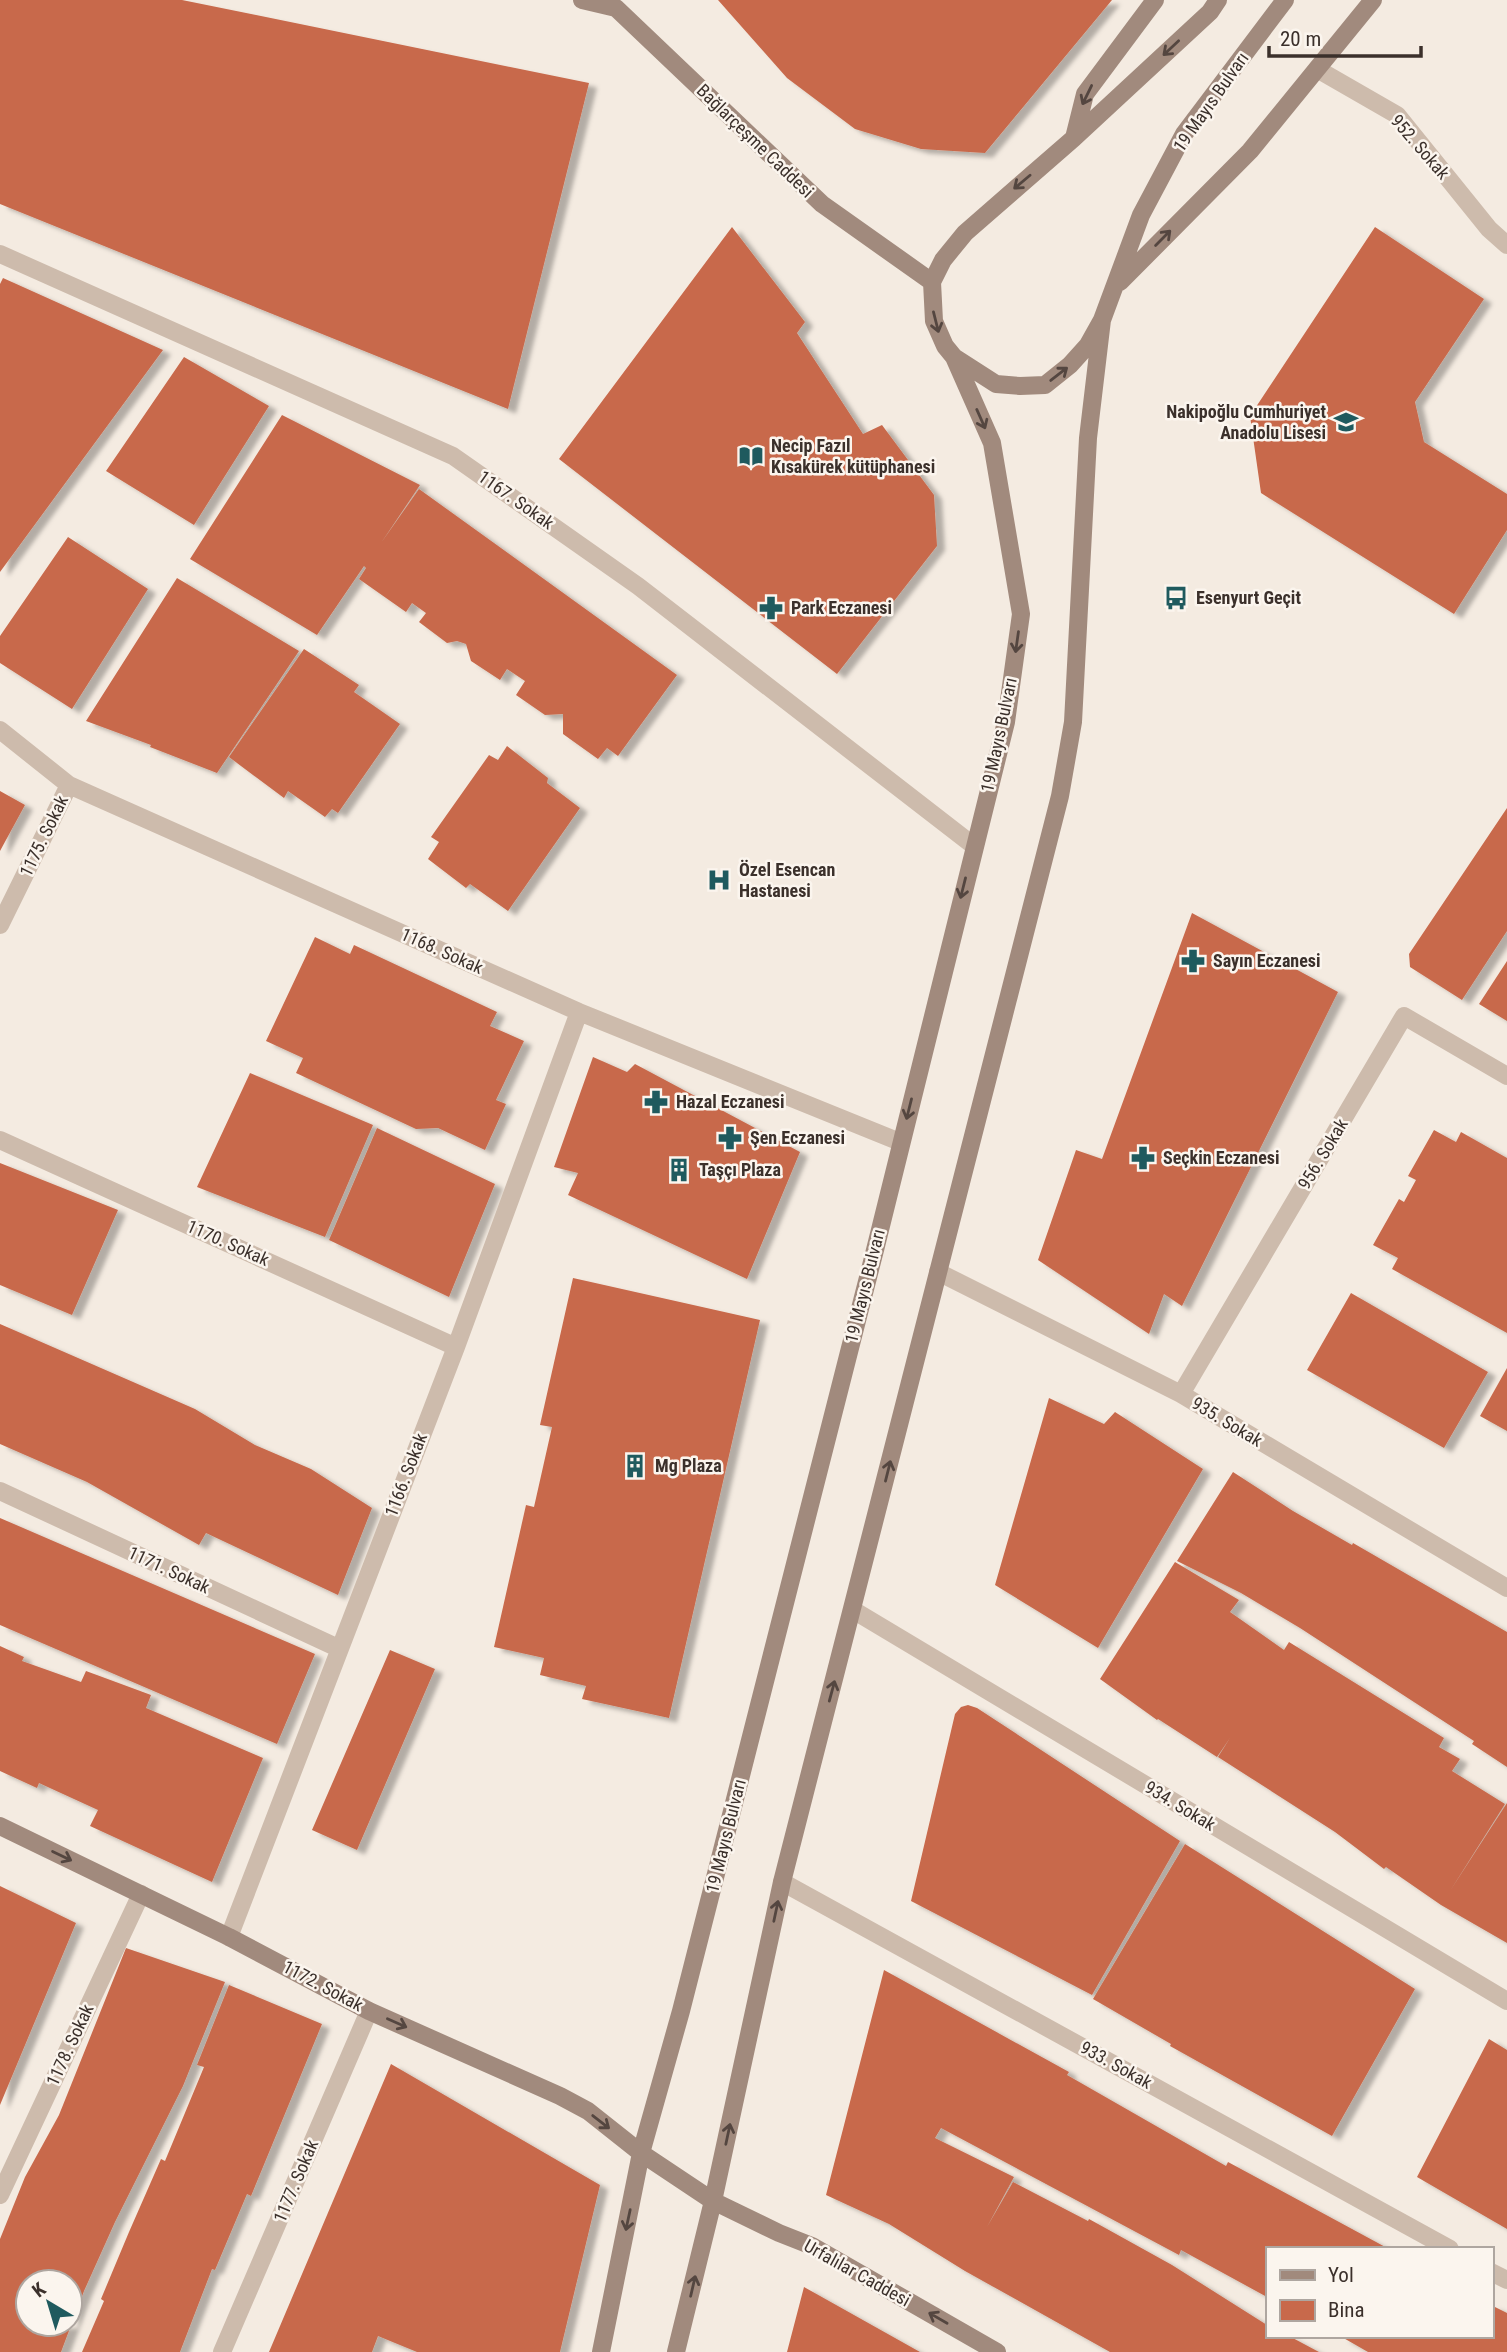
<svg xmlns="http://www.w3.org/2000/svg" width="1507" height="2352" viewBox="0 0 1507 2352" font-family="'Roboto Condensed',sans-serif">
  <defs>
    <filter id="shadow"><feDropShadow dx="8" dy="4.5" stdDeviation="2" flood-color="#0004"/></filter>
  </defs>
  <rect width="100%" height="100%" fill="#f4ebe1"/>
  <!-- building -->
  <path fill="#c8694b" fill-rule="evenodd" filter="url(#shadow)" d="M0,0H182L589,83L508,409L0,204Z
    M718,0H1112L985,153L921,149L855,129L787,78Z
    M732,227L805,322L797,333L863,434L882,425L934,495L937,546L837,674L559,459Z
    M1375,227L1484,299L1415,402L1424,442L1507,494V530L1454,614L1261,493L1250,416Z
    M3,278L163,350L0,572V284Z
    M184,357L269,406L194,525L106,471Z
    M282,415L420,485L381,543L419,489L677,675L618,756L607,748L598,759L563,734V714L545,715L516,695L525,681L507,669L500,680L471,661L466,644L457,641L447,643L419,622L426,613L412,603L406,612L359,579L366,568L364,566L317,635L190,559Z
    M68,537L148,589L72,709L0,663V636Z
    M177,578L299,651L217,773L150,747L151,745L86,721Z
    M304,649L359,685L354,692L400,724L338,813L332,809L325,817L288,791L284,798L229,757Z
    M507,746L548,778L547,783L580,808L508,911L470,884L466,888L428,859L439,842L431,837L489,755L498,760Z
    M0,791L25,805L0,851Z
    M1507,808V931L1462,1000L1410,967L1409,954Z
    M1192,913L1338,992L1182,1306L1164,1294L1149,1334L1038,1260L1076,1150L1102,1159Z
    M315,937L350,954L354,945L497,1012L490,1026L524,1041L496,1100L506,1104L485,1150L438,1128L416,1129L296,1073L303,1058L266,1041Z
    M1507,961V1021L1479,1004Z
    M593,1057L627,1072L635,1064L800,1152L747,1279L568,1195L578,1173L554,1167Z
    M250,1073L373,1125L325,1237L197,1187Z
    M377,1128L495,1184L449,1297L329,1240Z
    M1434,1130L1456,1142L1461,1132L1507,1158V1333L1392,1269L1398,1258L1373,1245L1399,1199L1404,1202L1416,1180L1408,1176Z
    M0,1163L118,1210L72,1315L0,1285Z
    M573,1278L760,1320L669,1718L582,1699L586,1686L540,1675L544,1658L494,1647L526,1505L534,1507L552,1427L540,1425Z
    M1351,1293L1488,1372L1444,1448L1307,1370Z
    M0,1324L195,1409L255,1445L311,1469L372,1508L338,1595L206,1533L199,1545L87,1482L0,1444Z
    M1507,1368V1431L1480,1416Z
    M1049,1398L1104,1424L1115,1412L1203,1469L1098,1648L995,1585Z
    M1233,1472L1293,1511L1352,1545L1353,1543L1507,1632V1767L1472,1744L1474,1741L1300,1628L1241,1593L1177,1561Z
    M0,1518L315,1654L277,1744L0,1625Z
    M1175,1562L1239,1600L1230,1612L1284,1650L1289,1642L1444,1738L1439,1747L1460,1759L1452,1771L1505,1804L1450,1891L1507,1803V1943L1441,1905L1386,1867L1384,1869L1335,1832L1218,1757L1230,1738L1217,1757L1158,1719L1157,1720L1100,1679Z
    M0,1646L24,1657L22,1661L81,1682L86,1671L151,1695L146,1708L263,1758L212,1882L90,1826L98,1810L39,1783L37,1788L0,1771Z
    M390,1650L435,1669L357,1850L312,1830Z
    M968,1705L977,1708L1180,1841L1092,1995L911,1901L955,1714L961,1707Z
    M1185,1844L1415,1989L1332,2136L1170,2046L1171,2044L1093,1999Z
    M0,1886L76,1923L0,2105Z
    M126,1948L225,1982L183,2086L115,2222L84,2291L61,2352H0V2239L25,2177L59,2115ZM28,2282H70V2324H28Z
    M884,1970L1069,2072L1067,2075L1226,2166L1228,2162L1389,2249H1267V2297L1181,2250L1179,2255L941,2128L935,2138L1014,2177L987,2227L1013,2182L1088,2221L1089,2219L1172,2265L1267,2325V2336H1289L1319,2352H1110L965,2271L889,2224L826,2195Z
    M229,1985L322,2024L251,2196L247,2194L215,2270L212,2269L180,2352H82L104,2301L101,2299L129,2232L161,2159L165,2161L204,2067L197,2065Z
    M1489,2039L1507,2050V2229L1417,2177Z
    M391,2064L600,2185L560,2352H417L378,2336L372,2352H269Z
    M804,2287L920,2352H787Z
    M1491,2305L1507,2313V2352H1368L1340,2336H1491Z"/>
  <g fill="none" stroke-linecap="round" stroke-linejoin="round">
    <!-- street -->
    <path stroke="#cdbbac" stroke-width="18" d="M1317,69L1397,115L1489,229L1507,245
      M0,254L453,456L638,586L974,846
      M0,730L69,785L579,1012L900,1142
      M0,925L69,785
      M0,1140L456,1347
      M938,1272L1181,1394L1507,1588
      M1181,1394L1404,1016L1507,1076
      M0,1491L338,1648
      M853,1610L1507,2001
      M782,1882L1450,2249
      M229,1937L456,1347L579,1012
      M0,2195L141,1894
      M1491,2272L1507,2280
      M222,2352L369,2011"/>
    <!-- secondary -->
    <path stroke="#a18a7d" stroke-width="18" d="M582,0L616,8L822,204L932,282
      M1074,138L1085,94L1155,0
      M1120,282L1250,151L1373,0
      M954,357L996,384L1020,386L1045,385L1070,365L1088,345L1102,320L1141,215L1184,134L1285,0
      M0,1826L229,1937L369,2011L560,2096L588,2111L641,2153L713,2201L779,2233L812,2246L997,2352
      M601,2352L641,2153L681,2011L875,1250L1006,722L1021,614L992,443L954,357L945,346L934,321L932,282L943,260L965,233L1074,138L1210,12L1218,0
      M676,2352L713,2201L782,1882L1060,796L1073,722L1088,438L1102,320"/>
  </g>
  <!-- one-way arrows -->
  <defs><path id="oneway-shaft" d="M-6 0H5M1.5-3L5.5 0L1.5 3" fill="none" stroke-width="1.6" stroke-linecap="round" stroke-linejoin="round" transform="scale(1.75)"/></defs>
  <g stroke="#544640">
    <use href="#oneway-shaft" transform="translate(1171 48) rotate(137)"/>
    <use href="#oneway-shaft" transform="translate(1087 95) rotate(116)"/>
    <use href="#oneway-shaft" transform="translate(1022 182) rotate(140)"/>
    <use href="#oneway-shaft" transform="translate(1163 238) rotate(-45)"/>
    <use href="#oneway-shaft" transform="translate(936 322) rotate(76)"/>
    <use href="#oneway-shaft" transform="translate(1059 374) rotate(-38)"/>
    <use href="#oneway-shaft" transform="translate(981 419) rotate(66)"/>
    <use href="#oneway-shaft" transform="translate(1017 642) rotate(98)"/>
    <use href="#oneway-shaft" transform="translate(963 888) rotate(104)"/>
    <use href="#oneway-shaft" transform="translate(909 1109) rotate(104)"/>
    <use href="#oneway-shaft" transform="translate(888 1471) rotate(-76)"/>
    <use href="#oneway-shaft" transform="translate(832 1691) rotate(-75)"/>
    <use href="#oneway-shaft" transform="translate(62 1856) rotate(26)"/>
    <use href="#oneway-shaft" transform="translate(776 1911) rotate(-78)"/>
    <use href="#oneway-shaft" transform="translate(397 2023) rotate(24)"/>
    <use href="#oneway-shaft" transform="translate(601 2122) rotate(38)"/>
    <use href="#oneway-shaft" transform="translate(728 2134) rotate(-78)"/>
    <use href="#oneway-shaft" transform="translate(628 2220) rotate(102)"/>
    <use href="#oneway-shaft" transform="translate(693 2286) rotate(-77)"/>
    <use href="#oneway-shaft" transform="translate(938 2318) rotate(-150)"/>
  </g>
  <!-- icons -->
  <defs>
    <g id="school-bare" transform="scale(1.89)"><path d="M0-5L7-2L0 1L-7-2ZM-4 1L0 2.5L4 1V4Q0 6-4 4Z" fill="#1f5a5e" stroke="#fbf5ee" stroke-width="2.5" paint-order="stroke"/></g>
    <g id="library-bare" transform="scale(1.89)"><path d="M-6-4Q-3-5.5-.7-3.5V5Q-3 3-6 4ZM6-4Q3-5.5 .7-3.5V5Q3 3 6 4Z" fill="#1f5a5e" stroke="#fbf5ee" stroke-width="2.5" paint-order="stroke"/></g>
    <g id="bus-bare" transform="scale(1.89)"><path d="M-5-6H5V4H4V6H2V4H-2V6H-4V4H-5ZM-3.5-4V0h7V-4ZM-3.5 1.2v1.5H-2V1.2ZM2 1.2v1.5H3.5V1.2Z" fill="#1f5a5e" stroke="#fbf5ee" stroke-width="2.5" paint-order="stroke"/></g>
    <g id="pharmacy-bare" transform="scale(1.89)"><path d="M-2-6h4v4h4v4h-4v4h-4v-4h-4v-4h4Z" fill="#1f5a5e" stroke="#fbf5ee" stroke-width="2.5" paint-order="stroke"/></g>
    <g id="hospital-bare" transform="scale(1.89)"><path d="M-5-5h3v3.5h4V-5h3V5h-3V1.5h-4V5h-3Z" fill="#1f5a5e" stroke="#fbf5ee" stroke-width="2.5" paint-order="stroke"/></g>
    <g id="building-bare" transform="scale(1.89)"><path d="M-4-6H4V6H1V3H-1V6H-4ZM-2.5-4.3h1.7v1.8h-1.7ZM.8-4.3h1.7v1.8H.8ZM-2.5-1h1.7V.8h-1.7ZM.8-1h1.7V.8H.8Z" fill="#1f5a5e" stroke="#fbf5ee" stroke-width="2.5" paint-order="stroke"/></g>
  </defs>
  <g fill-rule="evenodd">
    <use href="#school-bare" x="1346" y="422"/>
    <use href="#library-bare" x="751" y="456"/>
    <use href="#bus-bare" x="1176" y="598"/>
    <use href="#pharmacy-bare" x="771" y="608"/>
    <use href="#hospital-bare" x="719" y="880"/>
    <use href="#pharmacy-bare" x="1193" y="961"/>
    <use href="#pharmacy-bare" x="656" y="1102"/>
    <use href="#pharmacy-bare" x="730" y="1138"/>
    <use href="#pharmacy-bare" x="1143" y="1158"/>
    <use href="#building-bare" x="679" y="1170"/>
    <use href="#building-bare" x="635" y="1466"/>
  </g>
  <g text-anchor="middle" stroke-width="5" stroke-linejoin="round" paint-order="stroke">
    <!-- street labels -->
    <g font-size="18" fill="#3b302b" stroke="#fbf5ee">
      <text transform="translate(1211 102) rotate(-55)" y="6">19 Mayıs Bulvarı</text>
      <text transform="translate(755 141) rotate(44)" y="6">Bağlarçeşme Caddesi</text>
      <text transform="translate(1420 147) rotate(49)" y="6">952. Sokak</text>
      <text transform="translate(516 500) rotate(35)" y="6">1167. Sokak</text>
      <text transform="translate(999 735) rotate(-78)" y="6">19 Mayıs Bulvarı</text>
      <text transform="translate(44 836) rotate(-64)" y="6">1175. Sokak</text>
      <text transform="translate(442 951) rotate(24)" y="6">1168. Sokak</text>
      <text transform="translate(1323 1154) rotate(-59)" y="6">956. Sokak</text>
      <text transform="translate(228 1243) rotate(24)" y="6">1170. Sokak</text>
      <text transform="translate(865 1286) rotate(-76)" y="6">19 Mayıs Bulvarı</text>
      <text transform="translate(1227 1422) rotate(31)" y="6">935. Sokak</text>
      <text transform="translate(406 1475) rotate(-69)" y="6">1166. Sokak</text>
      <text transform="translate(169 1570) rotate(25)" y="6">1171. Sokak</text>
      <text transform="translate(1180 1806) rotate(31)" y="6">934. Sokak</text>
      <text transform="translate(726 1836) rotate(-76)" y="6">19 Mayıs Bulvarı</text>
      <text transform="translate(323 1986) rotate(28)" y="6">1172. Sokak</text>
      <text transform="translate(70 2045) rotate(-65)" y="6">1178. Sokak</text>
      <text transform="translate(1116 2065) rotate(29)" y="6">933. Sokak</text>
      <text transform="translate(296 2181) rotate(-67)" y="6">1177. Sokak</text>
      <text transform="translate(857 2273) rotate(29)" y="6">Urfalılar Caddesi</text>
    </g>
    <!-- poi labels -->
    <g font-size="18" font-weight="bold" fill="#3b302b" stroke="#fbf5ee" text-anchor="start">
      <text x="1326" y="418" text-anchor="end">Nakipoğlu Cumhuriyet<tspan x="1326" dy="21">Anadolu Lisesi</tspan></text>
      <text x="771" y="452">Necip Fazıl<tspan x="771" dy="21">Kısakürek kütüphanesi</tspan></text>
      <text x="1196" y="604">Esenyurt Geçit</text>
      <text x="791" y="614">Park Eczanesi</text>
      <text x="739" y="876">Özel Esencan<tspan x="739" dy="21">Hastanesi</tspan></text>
      <text x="1213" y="967">Sayın Eczanesi</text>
      <text x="676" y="1108">Hazal Eczanesi</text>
      <text x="750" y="1144">Şen Eczanesi</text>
      <text x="1163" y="1164">Seçkin Eczanesi</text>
      <text x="699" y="1176">Taşçı Plaza</text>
      <text x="655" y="1472">Mg Plaza</text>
    </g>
  </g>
  <!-- legend -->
  <rect x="1266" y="2247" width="228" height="91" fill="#fbf5ee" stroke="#aea6a0" stroke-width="2"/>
  <rect x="1280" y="2270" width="35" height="10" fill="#a18a7d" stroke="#aea6a0" stroke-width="2"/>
  <text x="1328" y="2282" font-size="21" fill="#3b302b">Yol</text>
  <rect x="1280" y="2300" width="35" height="21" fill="#c8694b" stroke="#aea6a0" stroke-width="2"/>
  <text x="1328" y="2317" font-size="21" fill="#3b302b">Bina</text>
  <!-- north arrow -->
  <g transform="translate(49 2303) rotate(322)"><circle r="33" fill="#fbf5ee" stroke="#aea6a0" stroke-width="2"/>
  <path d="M0-5L12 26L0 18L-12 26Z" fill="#1f5a5e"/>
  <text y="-10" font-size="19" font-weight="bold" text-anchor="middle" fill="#3b302b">K</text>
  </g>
  <!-- scale -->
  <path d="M1269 46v10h152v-10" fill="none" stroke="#3b302b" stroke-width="3.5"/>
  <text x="1280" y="46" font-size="21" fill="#3b302b" stroke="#fbf5ee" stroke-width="5" paint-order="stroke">20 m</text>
</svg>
